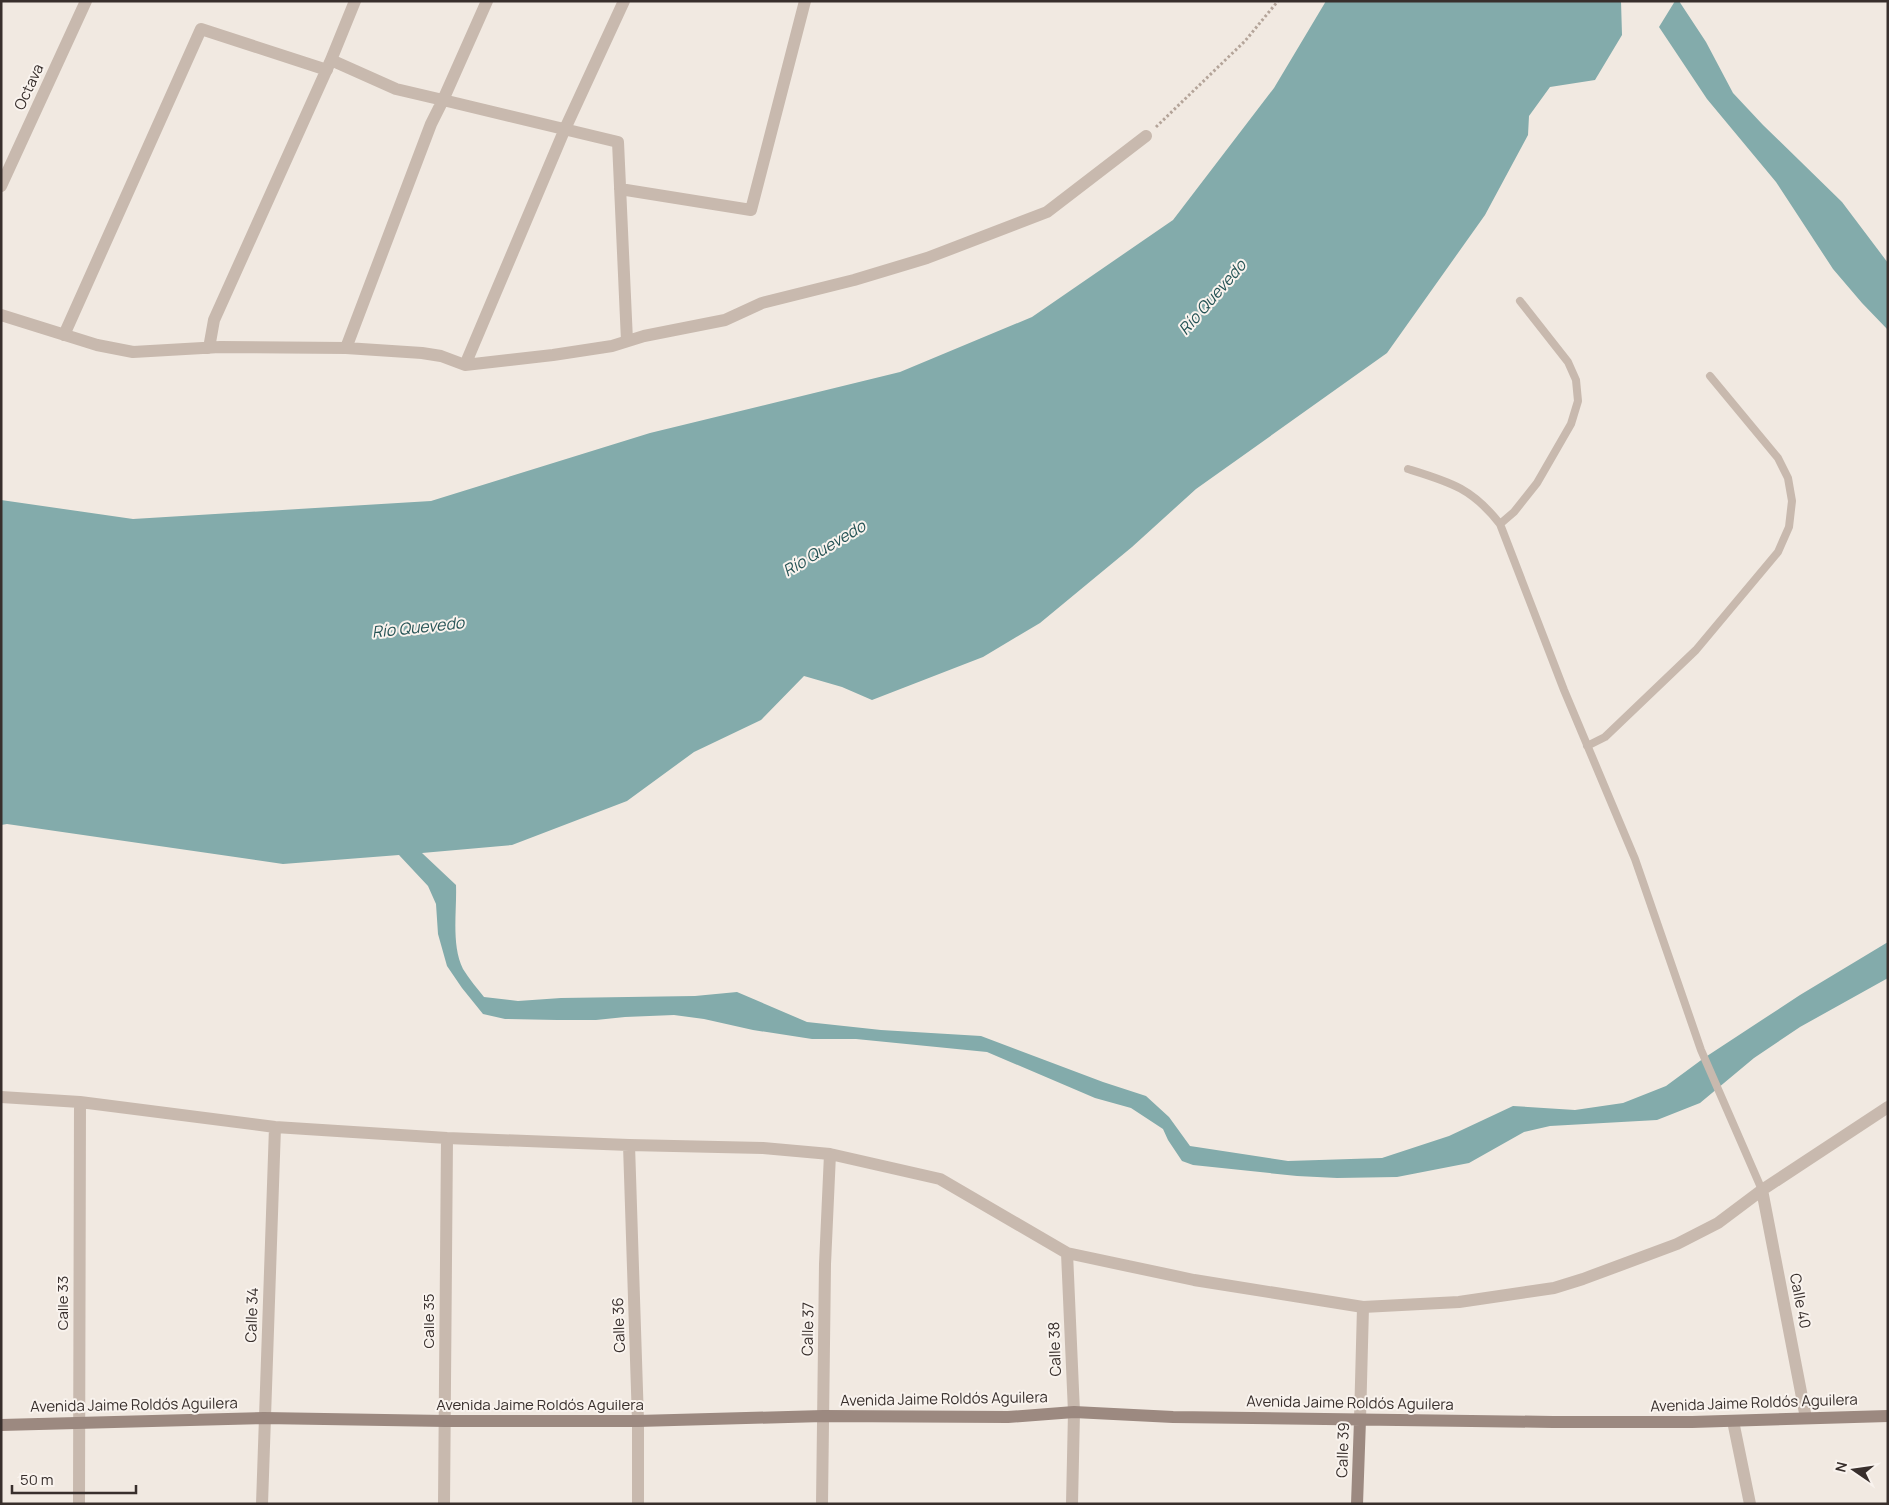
<svg xmlns="http://www.w3.org/2000/svg" width="1889" height="1505" viewBox="0 0 1889 1505" font-family="Manrope,sans-serif">
  <rect width="100%" height="100%" fill="#f1e9e1"/>
  <!-- water -->
  <path fill="#83abab" d="M1326,1H1621L1622,35L1595,80L1550,87L1529,116L1528,135L1485,215L1387,353L1196,489L1132,547L1040,623L983,657L872,700L842,687L804,676L761,720L694,752L627,801L512,845L422,853L456,885C457,911 451,945 463,969C469,979 477,988 484,997L518,1001L561,998L695,996L737,992L807,1022L881,1030L981,1036L1103,1082L1146,1096L1169,1117L1190,1146L1288,1161L1382,1158L1449,1136L1513,1106L1575,1110L1623,1103L1666,1086L1704,1058L1800,995L1888,942V978L1800,1027L1754,1058L1700,1103L1657,1120L1550,1126L1524,1132L1469,1163L1397,1177L1337,1178L1297,1176L1193,1165L1182,1161L1168,1140L1163,1129L1131,1108L1095,1098L987,1052L856,1039H812L753,1030L704,1019L674,1015L625,1017L596,1020H557L505,1019L483,1014L462,988L447,966L438,934L436,904L428,886L399,855L283,864L7,824L1,825V500L133,519L431,501L650,433L900,372L1032,317L1173,220L1274,88Z
    M1675,1H1679L1706,42L1733,93L1763,125L1842,202L1888,263V330L1862,303L1833,269L1776,182L1707,99L1659,27Z"/>
  <g fill="none" stroke-linecap="round" stroke-linejoin="round">
    <!-- path -->
    <path stroke="#b4a499" stroke-width="3" stroke-dasharray="2.5 2.5" stroke-linecap="butt" d="M1156,127L1245,41L1278,1"/>
    <!-- lane -->
    <path stroke="#c8b9ae" stroke-width="8" d="M1408,469C1450,482 1472,488 1500,524L1564,690L1635,859L1701,1050L1762,1190
      M1500,524L1514,512L1537,483L1571,424L1578,401L1576,380L1568,362L1520,301
      M1587,746L1605,737L1696,650L1778,552L1789,527L1792,501L1788,478L1778,458L1710,376"/>
    <!-- street -->
    <path stroke="#c8b9ae" stroke-width="12" d="M487,1L443,100L618,142L627,341
      M331,60L396,89L443,100L431,124L346,348
      M1,186L86,1
      M620,189L751,210L805,1
      M1,315L97,345L133,352L220,347L346,348L422,353L441,356L465,365L553,355L612,346L644,336L725,320L762,303L854,280L927,258L1047,212L1146,136
      M64,335L201,29L327,70
      M209,348L214,320L331,60L355,1
      M465,365L564,131L624,1
      M1,1097L80,1102L275,1127L447,1138L629,1145L763,1148L830,1154L940,1179L1067,1253L1194,1280L1363,1307L1459,1302L1554,1288L1583,1279L1677,1244L1718,1223L1762,1190L1888,1107
      M629,1145L638,1421V1504
      M1762,1190L1806,1418
      M1067,1253L1074,1412L1072,1504
      M1360,1420L1363,1307
      M1733,1421L1750,1504
      M79,1504L80,1102
      M262,1504L275,1127
      M444,1504L447,1138
      M822,1504L825,1264L830,1154"/>
    <!-- secondary -->
    <path stroke="#9c8980" stroke-width="12" d="M1,1425L264,1418L445,1421H638L823,1416L1008,1417L1074,1412L1173,1417L1553,1422H1692L1888,1416
      M1357,1504L1360,1420"/>
  </g>
  <g text-anchor="middle" stroke-width="4" stroke-linejoin="round" paint-order="stroke">
    <!-- street labels -->
    <g font-size="15" fill="#382f2c" stroke="#f9f3ee">
      <text transform="translate(29 87) rotate(-65)" y="5">Octava</text>
      <text transform="translate(1800 1301) rotate(79)" y="5">Calle 40</text>
      <text transform="translate(63 1303) rotate(-90)" y="5">Calle 33</text>
      <text transform="translate(252 1315) rotate(-88)" y="5">Calle 34</text>
      <text transform="translate(429 1321) rotate(-90)" y="5">Calle 35</text>
      <text transform="translate(619 1325) rotate(-92)" y="5">Calle 36</text>
      <text transform="translate(808 1329) rotate(-89)" y="5">Calle 37</text>
      <text transform="translate(1055 1349) rotate(-92)" y="5">Calle 38</text>
      <text transform="translate(944 1399) rotate(-1)" y="5">Avenida Jaime Roldós Aguilera</text>
      <text transform="translate(1350 1403) rotate(1)" y="5">Avenida Jaime Roldós Aguilera</text>
      <text transform="translate(1754 1403) rotate(-2)" y="5">Avenida Jaime Roldós Aguilera</text>
      <text transform="translate(134 1405) rotate(-1)" y="5">Avenida Jaime Roldós Aguilera</text>
      <text x="540" y="1410">Avenida Jaime Roldós Aguilera</text>
      <text transform="translate(1343 1450) rotate(-88)" y="5">Calle 39</text>
    </g>
    <!-- water labels -->
    <g font-size="16" font-style="italic" fill="#255355" stroke="#f9f3ee">
      <text transform="translate(1212 297) rotate(-49)" y="6">Río Quevedo</text>
      <text transform="translate(824 548) rotate(-31)" y="6">Río Quevedo</text>
      <text transform="translate(418 627) rotate(-6)" y="6">Río Quevedo</text>
    </g>
  </g>
  <!-- border -->
  <rect width="1889" height="1505" fill="none" stroke="#382f2c" stroke-width="5"/>
  <!-- north arrow -->
  <g transform="translate(1854 1470) rotate(283)" stroke="#f9f3ee" stroke-width="4" paint-order="stroke">
  <path d="M0-4L9 19L0 12L-9 19Z" fill="#382f2c"/>
  <text y="-8" font-size="14" font-weight="bold" text-anchor="middle" fill="#382f2c">N</text>
  </g>
  <!-- scale -->
  <path d="M12 1485v8h124v-8" fill="none" stroke="#382f2c" stroke-width="2.5"/>
  <text x="20" y="1485" font-size="15" fill="#382f2c" stroke="#f9f3ee" stroke-width="4" paint-order="stroke">50 m</text>
</svg>
